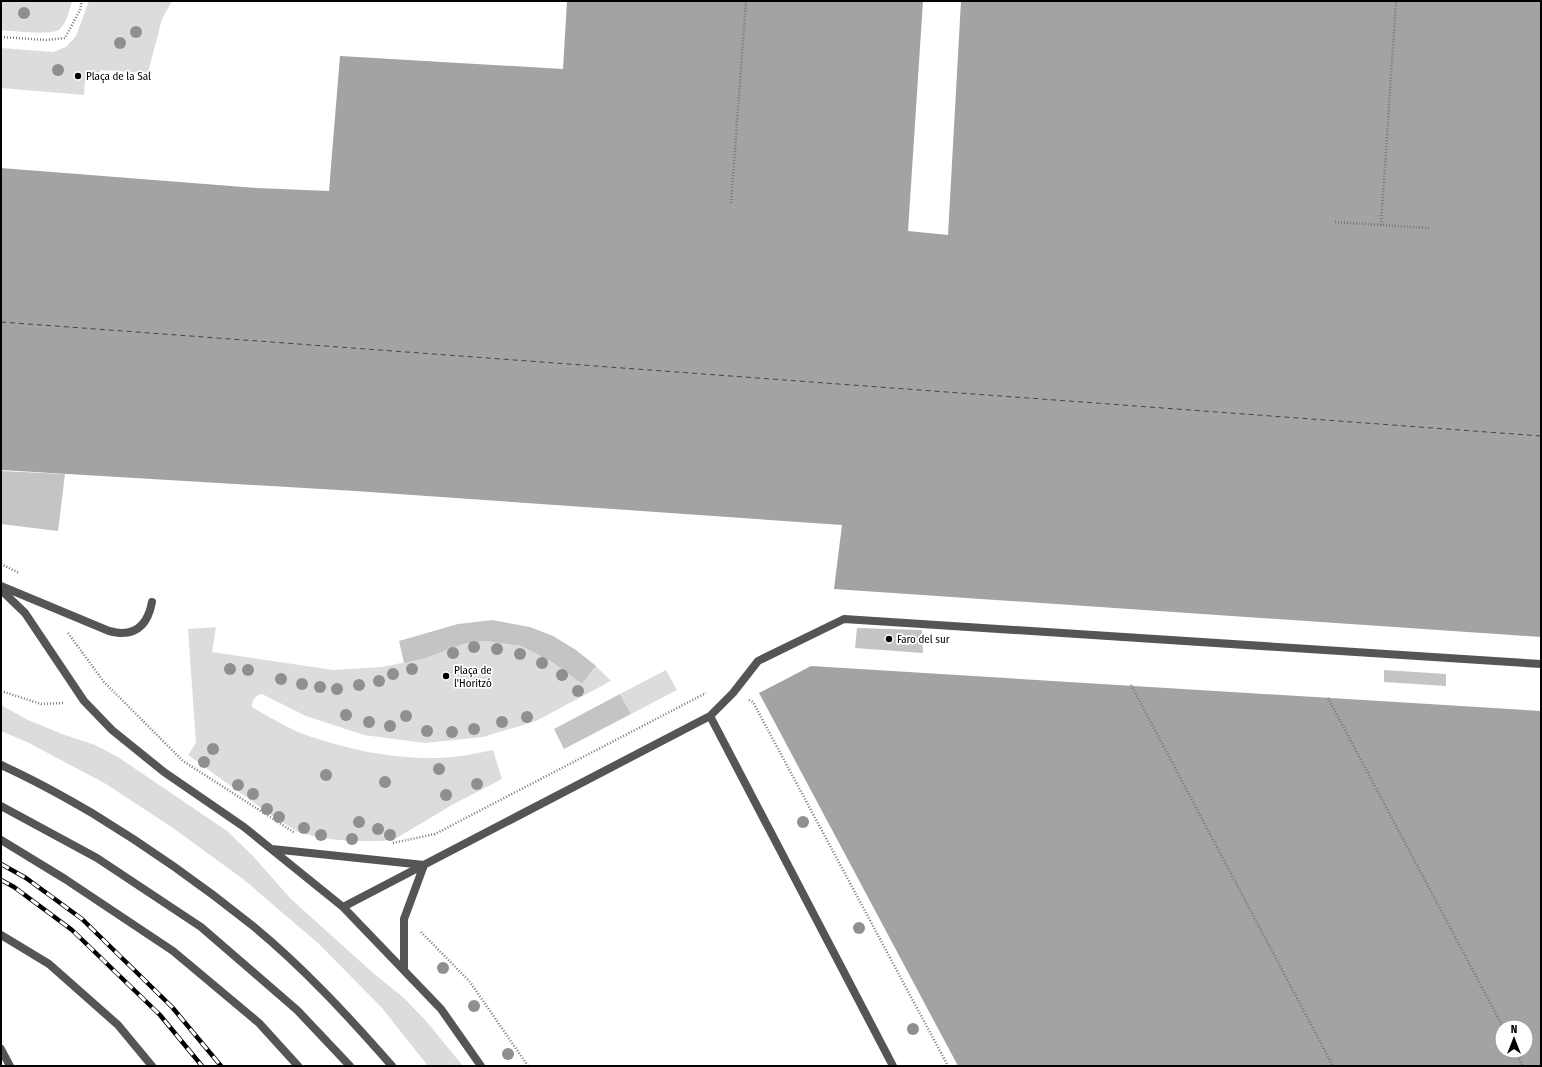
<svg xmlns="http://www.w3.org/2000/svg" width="1542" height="1067" viewBox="0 0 1542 1067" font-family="'Fira Sans Condensed',sans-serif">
  <rect width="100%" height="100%" fill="#fff"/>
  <!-- green -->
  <path fill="#dcdcdc" d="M1,1H72C69,11 67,22 60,29C53,36 12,31 1,30Z
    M89,1H172L162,19L148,73L100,70L99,80L85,81L84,95L1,88V48L53,52L66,47L76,36Z
    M216,627L212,652L333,670L382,667L426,658L463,644L485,641L521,646L552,662L582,684L596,666L611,681L536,721L483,737L425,743L364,735L306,716L262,694C255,696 252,699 252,707C269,717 288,728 306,735C348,750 394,759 439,758C457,757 475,754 493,750L502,779L452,805L395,839L381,841H350L320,838L298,832L271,815L188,755L196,743L188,629Z
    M666,670L677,690L631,714L620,694Z
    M1,705L28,720L62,734L95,745L118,757L227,831L252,855L291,899L372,972L404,998L426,1021L463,1066H428L382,1008L319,944L243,879L173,828L106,784L29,743L1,731Z"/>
  <!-- water -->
  <path fill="#a3a3a3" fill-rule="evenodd" d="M567,1H923L908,231L948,235L961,1H1541V637L834,589L842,525L355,491L1,470V168L257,188L329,191L340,56L563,69Z
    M811,666L1541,711V1066H958L759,693ZM1502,1027H1526V1051H1502Z"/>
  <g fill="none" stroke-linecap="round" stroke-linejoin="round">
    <!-- ferry -->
    <path stroke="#444" stroke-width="1" stroke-dasharray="5 4" stroke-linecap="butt" d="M1,322L1541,436"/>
  </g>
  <!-- building -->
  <path fill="#c4c4c4" d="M1,471L65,474L58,531L1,524Z
    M492,620L530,627L553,636L576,650L596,666L582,684L552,662L521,646L485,641L463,644L426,658L404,663L399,641L458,624Z
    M857,628L922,630L923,653L855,648Z
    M1384,670L1446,674V686L1384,682Z
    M620,694L631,714L564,749L554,729Z"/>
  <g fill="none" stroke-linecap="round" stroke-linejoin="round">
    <!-- path -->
    <path stroke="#777" stroke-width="2.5" stroke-dasharray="1 2" stroke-linecap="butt" d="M1,37L46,40L65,38L80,10L82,1
      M731,203L746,1
      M1335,222L1429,228
      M1381,225L1396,1
      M1,564L19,573
      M68,633L104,682L183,761L295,833
      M1131,685L1333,1066
      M1,691L41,704L64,703
      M1328,698L1503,1027
      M749,700L753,702L948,1066
      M393,843L435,834L706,693
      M421,932L470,982L528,1066
      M1515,1051L1523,1066"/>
    <!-- service -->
    <path stroke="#555" stroke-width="8" d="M1,586L109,631C113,632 118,633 122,633C141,633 149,618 152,602
      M1,590L25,613L84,701L112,730L164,772L244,827L343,907L441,1009L481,1066
      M710,716L893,1066
      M1,840L65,879L173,951L259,1023L298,1066
      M272,849L424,865L404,919V970
      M343,907L710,716L733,693L758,661L844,619L1541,664
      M1,935L49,964L118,1025L152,1066
      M1,1049L10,1066"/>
    <!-- minor -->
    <path stroke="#555" stroke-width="8" d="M1,765C32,779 63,796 92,813C148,847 202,885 253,926C303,967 349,1017 392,1066
      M1,806L97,858L201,927L297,1010L350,1066"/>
    <!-- rail casing -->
    <g stroke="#000" stroke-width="4.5">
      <path id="rail" d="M1,864L26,878L82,919L172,1007L221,1066
        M1,880L14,887L72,930L160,1015L202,1066"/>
    </g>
    <!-- rail -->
    <use href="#rail" stroke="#fff" stroke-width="3" stroke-dasharray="9" stroke-linecap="butt"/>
  </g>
  <!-- trees -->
  <g fill="#8f8f8f">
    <circle cx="24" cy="13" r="6"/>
    <circle cx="136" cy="32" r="6"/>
    <circle cx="120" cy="43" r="6"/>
    <circle cx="58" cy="70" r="6"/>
    <circle cx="474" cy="647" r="6"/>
    <circle cx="497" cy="649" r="6"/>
    <circle cx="453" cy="653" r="6"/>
    <circle cx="520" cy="654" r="6"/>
    <circle cx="542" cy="663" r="6"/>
    <circle cx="230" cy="669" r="6"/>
    <circle cx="412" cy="669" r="6"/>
    <circle cx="248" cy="670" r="6"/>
    <circle cx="393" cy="674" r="6"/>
    <circle cx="562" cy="675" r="6"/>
    <circle cx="281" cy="679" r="6"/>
    <circle cx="379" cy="681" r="6"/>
    <circle cx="302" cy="684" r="6"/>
    <circle cx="359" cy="685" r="6"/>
    <circle cx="320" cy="687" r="6"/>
    <circle cx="337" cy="689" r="6"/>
    <circle cx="578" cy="691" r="6"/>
    <circle cx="346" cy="715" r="6"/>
    <circle cx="406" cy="716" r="6"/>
    <circle cx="527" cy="717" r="6"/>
    <circle cx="369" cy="722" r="6"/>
    <circle cx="502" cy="722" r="6"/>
    <circle cx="390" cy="726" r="6"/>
    <circle cx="474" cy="729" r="6"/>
    <circle cx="427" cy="731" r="6"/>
    <circle cx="452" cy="732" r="6"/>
    <circle cx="213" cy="749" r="6"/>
    <circle cx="204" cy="762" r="6"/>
    <circle cx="439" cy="769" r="6"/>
    <circle cx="326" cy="775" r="6"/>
    <circle cx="385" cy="782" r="6"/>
    <circle cx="477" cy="784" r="6"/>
    <circle cx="238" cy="785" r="6"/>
    <circle cx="253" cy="794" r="6"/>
    <circle cx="446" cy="795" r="6"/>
    <circle cx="267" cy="809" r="6"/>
    <circle cx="279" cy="817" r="6"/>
    <circle cx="359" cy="822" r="6"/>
    <circle cx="803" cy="822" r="6"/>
    <circle cx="304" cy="828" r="6"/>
    <circle cx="378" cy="829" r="6"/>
    <circle cx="321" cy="835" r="6"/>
    <circle cx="390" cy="835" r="6"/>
    <circle cx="352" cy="839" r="6"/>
    <circle cx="859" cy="928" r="6"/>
    <circle cx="443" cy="968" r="6"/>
    <circle cx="474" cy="1006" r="6"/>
    <circle cx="913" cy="1029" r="6"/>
    <circle cx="508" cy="1054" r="6"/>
  </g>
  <!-- markers -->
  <g fill="#000" stroke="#fff" stroke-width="1.5">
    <circle cx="78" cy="76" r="4"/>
    <circle cx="889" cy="639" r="4"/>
    <circle cx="446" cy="676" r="4"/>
  </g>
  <g text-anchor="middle" stroke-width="3.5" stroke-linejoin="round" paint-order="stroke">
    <!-- poi labels -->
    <g font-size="11" fill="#000" stroke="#fff" text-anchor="start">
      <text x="86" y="80">Plaça de la Sal</text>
      <text x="897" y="643">Faro del sur</text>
      <text x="454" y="674">Plaça de<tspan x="454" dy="13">l'Horitzó</tspan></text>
    </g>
  </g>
  <!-- border -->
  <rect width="1542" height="1067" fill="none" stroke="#000000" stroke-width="4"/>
  <!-- north arrow -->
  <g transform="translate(1514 1039)"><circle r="19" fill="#ffffff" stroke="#999999"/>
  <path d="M0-3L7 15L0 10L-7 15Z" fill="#000000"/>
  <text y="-6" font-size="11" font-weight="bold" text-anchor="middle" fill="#000000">N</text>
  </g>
</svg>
